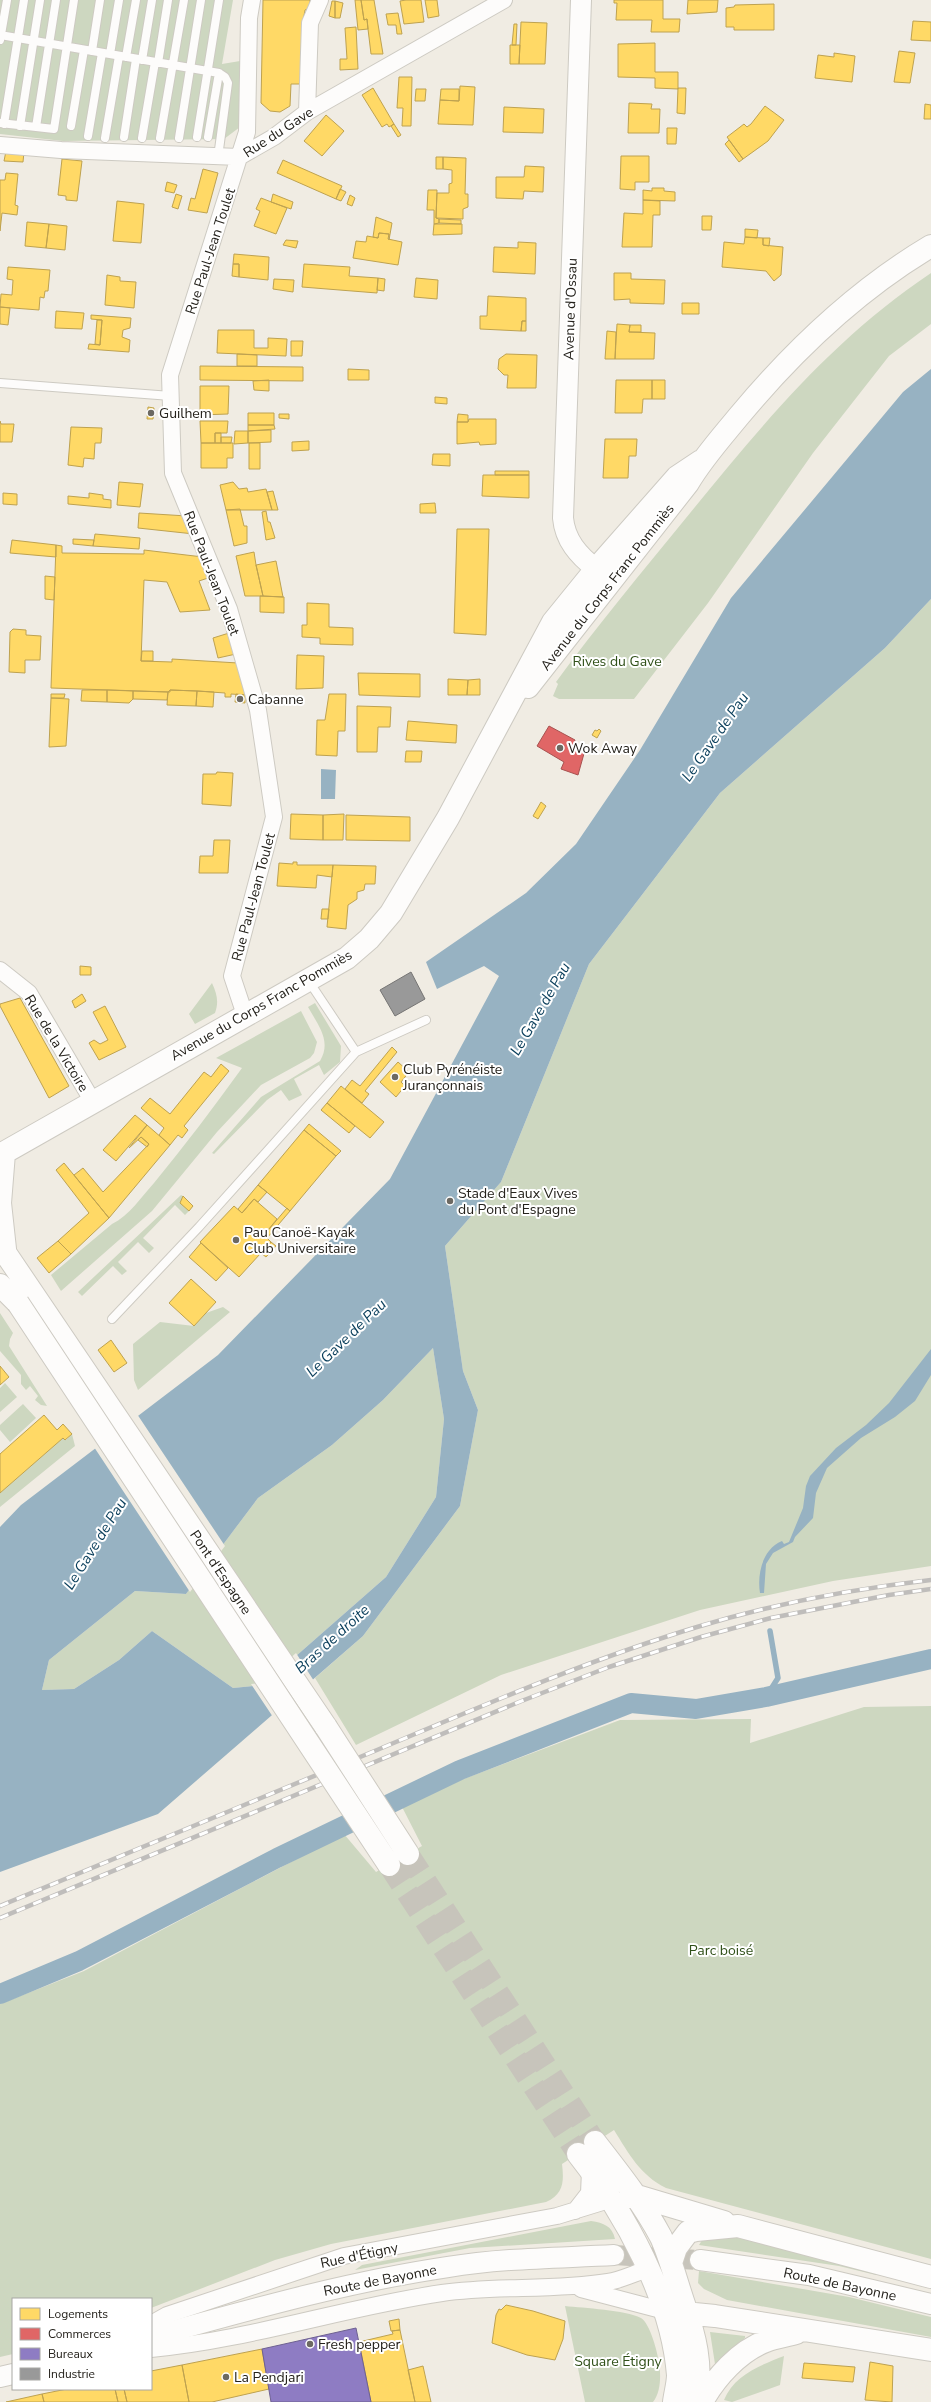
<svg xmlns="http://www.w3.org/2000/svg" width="931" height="2402" viewBox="0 0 931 2402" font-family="'Nunito Sans',sans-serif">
  <rect width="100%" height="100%" fill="#f0ece3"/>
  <!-- green -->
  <path fill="#cdd7c0" d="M0,0H233L222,64L240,61L242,82L240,127L224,139L63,141L0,134Z
    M931,273V324L889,356L813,453L708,603L634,699H559L553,696L558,684L556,682C597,626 642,572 686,518C761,426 831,340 931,273Z
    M931,599V1566L833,1581L700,1610L501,1675L356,1745L315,1678L363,1636L460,1506L478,1410L463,1371L445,1246L501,1182L589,964L720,793L885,648Z
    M212,983C217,994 219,1002 215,1013L195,1024L189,1014Z
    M315,1003L341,1046L340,1062L324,1075L319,1065L294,1079L302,1095L289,1101L281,1090L267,1100L214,1154L212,1153L261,1097L320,1061C332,1041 318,1025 308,1007Z
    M301,1011L317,1042L314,1053L310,1058L261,1085L217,1132L152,1211L61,1291L51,1275L112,1224C129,1216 142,1196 154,1183C185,1145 214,1107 242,1068L216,1058Z
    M181,1195L183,1196L180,1203L189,1211L185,1215L175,1205L143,1238L154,1248L149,1253L138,1242L118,1262L127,1271L122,1275L113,1266L82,1296L78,1292Z
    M223,1307L230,1312L138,1390L134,1380L133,1344L160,1322L194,1326L206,1313Z
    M0,1313L13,1333L10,1339L9,1346L47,1406L41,1405L35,1400L38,1396L30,1386L26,1390L21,1384V1375L0,1351Z
    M433,1348L444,1419L436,1497L386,1577L263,1685L233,1688L152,1631L119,1660L74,1689L42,1690L49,1660L135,1591L186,1594L258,1498L332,1445L383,1400Z
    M5,1383L17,1397L0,1412V1388Z
    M23,1404L36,1418L10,1442L0,1430V1425Z
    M72,1434L75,1446L0,1507V1493L63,1438L66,1440Z
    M931,1706V2259L666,2188C640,2175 629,2154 614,2130L562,2164C564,2181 564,2194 546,2202L331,2244L275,2260L151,2308V2299H13V2354L0,2357V2004L84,1971L344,1834L376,1872L422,1846L400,1803L620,1720L751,1719L750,1743L864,1707Z
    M591,2221C604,2223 612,2226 615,2239L470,2248L355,2270L362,2265Z
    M716,2234L805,2250L877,2269L876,2275L839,2266L699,2245L704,2237Z
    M699,2271L849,2297L931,2317V2337L727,2300L704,2289L698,2283Z
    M565,2306C584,2308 625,2310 641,2318C650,2323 658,2354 659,2363C661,2375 661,2392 653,2402H585Z
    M710,2332L745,2336V2338L715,2364Z
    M784,2356L780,2385L732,2402L724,2400C734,2375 761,2365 784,2356Z"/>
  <!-- water -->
  <path fill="#97b2c2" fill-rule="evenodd" d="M931,369V599L885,648L720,793L589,964L501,1182L445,1246L463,1371L478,1410L460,1506L363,1636L158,1814L0,1872V1527L21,1505L218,1355L390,1179L499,976L484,966L437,989L426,962L526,893L576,844L640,750L731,598L903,392ZM433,1348L444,1419L436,1497L386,1577L263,1685L233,1688L152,1631L119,1660L74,1689L42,1690L49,1660L135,1591L186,1594L258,1498L332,1445L383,1400Z
    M321,769L336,770L335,799H321Z
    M931,1349V1375L915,1401L895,1417L861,1438L827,1468L816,1493L813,1518L795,1537L793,1542L773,1553L766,1564L764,1593H760C757,1575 762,1549 782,1541L784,1544L789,1542L803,1508L806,1486L810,1476L836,1448L866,1425L889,1403Z"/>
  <!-- pier -->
  <path fill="#f0ece3" d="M137,1414L225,1546L190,1592L94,1447Z
    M296,1653L314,1681L273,1717L251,1684L262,1683Z"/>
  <!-- homes -->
  <path fill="#ffd966" stroke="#bea250" d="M263,0H310V8L305,10L304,16L302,84H291L290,106L280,112L270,111L261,103Z
    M355,0H361L364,20L367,19L368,29L358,30Z
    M361,0H374L383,54H371L368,29L367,19L364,20Z
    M406,0H421L424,22L404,24L400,1Z
    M425,0H437L439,16L428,18Z
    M614,0H663V19H680L679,32H651L652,20H616L617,3H614Z
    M688,0H718L717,12L687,14Z
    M332,1H335V18L329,16Z
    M335,1L343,3L340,18H335Z
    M774,4V30H734V27H726V8L734,7L735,5Z
    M398,13L402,34H397L396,25H388L386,14Z
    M913,21L931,22V41L911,40Z
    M521,22L547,23L545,64H519Z
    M514,24H517L516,45H512Z
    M356,27L358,69L340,70V59H347L345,28Z
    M655,43V72H678V89L655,88V78L618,77V44Z
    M510,45H520L519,64H510Z
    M899,51L915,53L910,83L894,82Z
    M834,53L855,56L852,82L815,78L818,55L834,57Z
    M399,77H412L411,126H402L403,108H397Z
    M460,86L475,87L473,125L438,124L440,100L459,101Z
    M373,88L394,124L389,127L387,124L382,127L362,95Z
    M678,88H686L685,114L677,113Z
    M416,89H426L425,101H415Z
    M441,89H459V101L440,100Z
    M629,103L652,104L651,109H660L659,133H628Z
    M925,104L931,105V119H924Z
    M765,106L784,120L768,141L743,159L727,137L744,124L747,127L751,124Z
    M504,107L544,109L543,133L503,132Z
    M326,115L344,131L322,156L304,141Z
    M394,124L401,135L398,137L391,126Z
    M667,128H677L676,144H667Z
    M729,140L743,159L739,162L725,144Z
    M6,151L24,152L23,162L4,161Z
    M621,156H649V182H635V190L620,189Z
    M436,157H443V169H436Z
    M443,157L466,158L465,194H468V207L463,209V219L436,218L437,193H449V184L452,183V170L443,169Z
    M62,159L82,161L77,201L66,200V196L58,195Z
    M283,160L342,186L336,199L277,173Z
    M525,166L544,167L543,192L524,191L523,199L496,198V177H524Z
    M203,169L218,173L207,213L188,210L191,198L195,199Z
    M6,173L18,174L15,205L18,206L17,215L2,213L0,231V180H5Z
    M167,182L177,185L174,193L165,191Z
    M652,188H664V191L675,192V201L643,200V190L652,191Z
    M340,189L346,192L341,201L336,199Z
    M428,190H437L436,218L439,219V223L434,224V210H427Z
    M176,194L182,196L178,209L172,207Z
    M273,194L293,202L291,209L271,202Z
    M350,195L355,198L352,206L347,204Z
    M261,198L287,208L276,234L254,226L260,211L256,209Z
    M643,200L660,201V215H653L652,247H622L624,213L643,214Z
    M117,201L144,204L141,243L113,241Z
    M702,216H712L711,230H702Z
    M376,217L392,223L389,240V234L379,233L378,238L373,237Z
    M439,219L461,220V224L439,223Z
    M27,222L49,224L46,248L25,246Z
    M49,224L67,226L65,250L46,248Z
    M434,224H462V234L433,235Z
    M745,229L758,230L757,238L745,237Z
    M379,233L389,234L388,239L402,242L398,265L353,258L356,241L366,242L367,236L378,238Z
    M745,237L763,238V245L783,247L781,275L774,281L766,271L722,267L724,242L744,244Z
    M763,238H770L769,246L763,245Z
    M286,240L298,241L296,248L283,245Z
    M518,242L536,243L535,274L493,272L494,247L518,248Z
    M234,254L269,257L268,280L239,277V264H233Z
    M233,264H239V277L232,276Z
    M304,264L350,267L349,276L378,278L377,293L302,287Z
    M8,267L50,270L48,291H45L44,298L40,297L39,310L0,307L1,294L12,295L13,280L7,279Z
    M614,273H631V279L665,280L664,304L630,303V299L614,300Z
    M107,275L120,277V281L136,282L134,308L105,305Z
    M378,278L385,279L384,291L377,290Z
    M416,278L438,280L437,299L414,297Z
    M274,279L294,280L293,292L273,289Z
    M488,296L526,298V321H522L521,331L480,329V316H487Z
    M682,303H699V314H682Z
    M0,307L10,308L8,325L0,324Z
    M56,311L84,313L82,329L55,328Z
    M91,315L131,318L130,328L123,330L122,337L130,340L129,352L88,349L89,344L100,345L102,320L91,319Z
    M97,320H102L100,345L95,344Z
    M522,321H526V331H521Z
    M617,324L630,325L629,332L655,333L654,359H615Z
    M630,325H641V332H629Z
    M218,330H254V348H268V338L287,339L286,356L217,353Z
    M607,331L616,332L615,359H605Z
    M291,341H303L302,356H291Z
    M237,354L257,355V366H237Z
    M506,354L537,355L536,388H507L508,375H504L498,369L499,359Z
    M200,366L303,367V381L200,380Z
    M348,369L369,370V380H348Z
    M269,380V391L254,390L253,381Z
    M616,380H652V399H643L642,413H615Z
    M652,380H665V399H652Z
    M200,386H229L228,414L200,415Z
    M435,397L447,398V404L435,403Z
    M148,407L154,408L153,419H147Z
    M248,413H274V425H248Z
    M279,414H289V419L279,418Z
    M458,414L468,415V422H457Z
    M469,419H496V444L480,445L479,442L457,444V422H468Z
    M0,421L1,424H14L12,442H0Z
    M200,421H228L227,433H215V443H201Z
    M248,425H274L275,429L248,431Z
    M71,427L102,428L101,443H95L94,459L84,458L83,467L68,465Z
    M271,430V442L248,443V431Z
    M235,431H248V443L234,444Z
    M215,433H221V443H215Z
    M221,437H232L231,443H221Z
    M605,439H637L636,456H629L628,478H603Z
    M309,441V450L292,451V442Z
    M201,443H233V458H227V468H201Z
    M249,443H260V469H249Z
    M433,454H450V466L432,465Z
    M495,471H529V475H495Z
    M483,475H529V498L482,496Z
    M119,482L143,484L140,507L117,505Z
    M233,482L239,489L247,488L248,492L266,489L272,510H226L220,485Z
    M273,491L278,510H272L267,492Z
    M3,493L17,494V505L3,504Z
    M89,493L103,495V499L111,500V508L68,504V496L89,498Z
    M435,503L436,513H420V504Z
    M240,509L244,526H247V543L234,546L226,510Z
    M266,511L268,522H270L275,538L266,540L262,512Z
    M139,513L187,516L194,534L138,528Z
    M457,529H489L486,635L454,633Z
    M95,534L140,538L139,549L93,546Z
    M73,539L94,540L93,546L73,544Z
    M12,540L56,545V557L10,553Z
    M56,545L62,546V553L144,554V550L203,557L211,577L199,581L210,610L180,612L167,582L144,580L141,661L172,662V659L238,663L246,695L231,694V697H225V693L197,691L170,690V692L51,688Z
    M254,552L256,565L263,596H245L236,556Z
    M276,561L283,597L263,596L256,565Z
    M45,576L55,577L54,600L45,599Z
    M260,596L284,597V613L260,612Z
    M307,603L329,604V627L353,628V645L320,644V638L302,637V625H307Z
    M13,629L26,630V635L41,636L40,660H25V673L9,672L10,632Z
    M229,633L236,654L218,658L213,638Z
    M142,651H153V661H141Z
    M297,655L324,656L323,688L296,689Z
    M358,673L420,674V697L359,695Z
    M448,679L468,680L467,695H448Z
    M480,679V695H467L468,680Z
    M82,690H107V702L81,701Z
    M107,690L133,691V699L129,703L107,702Z
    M170,690L197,691L196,706L167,705L168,692Z
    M133,691L168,692L167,700L133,699Z
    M197,691L214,692L213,707L196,706Z
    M51,694H65L64,698H51Z
    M236,694L245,695V703L235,702Z
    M329,694H346L345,731H338L337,756L316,755L317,720H325Z
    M51,698L69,699L66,746L49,747Z
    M357,706L391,707L390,727H378L377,752H357Z
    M408,721L457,725L456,743L406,740Z
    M599,729L601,731L597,738L592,735L595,730L597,731Z
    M406,751H422L421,762H405Z
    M217,772L233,773L231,806L202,804L203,774H216Z
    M541,802L546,806L538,819L533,816Z
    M291,814L323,815V840L290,839Z
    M344,814L343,840H323V815Z
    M346,815L410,817V841L346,840Z
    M214,840H230L228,873H199L200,856H213Z
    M293,862H297V865H333L332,877L317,875L316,888L277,886L279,863L293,864Z
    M333,865L376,866L375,884H365L364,890L357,892V899L348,905L346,929L327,927Z
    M322,909H329L328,919H321Z
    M80,966L91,967V975H80Z
    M82,994L86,1001L75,1008L72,1001Z
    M20,998L69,1086L49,1098L0,1006V1004Z
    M105,1006L126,1047L99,1060L89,1043L94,1040L100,1044L108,1040L93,1012Z
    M392,1047L397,1052L365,1091L369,1094L362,1103L345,1089L352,1080L360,1086Z
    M398,1062L409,1072L401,1082L405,1086L396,1097L380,1082Z
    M221,1064L229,1071L184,1126L188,1130L182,1138L178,1135L170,1145L159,1135L164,1128L141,1108L150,1098L170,1114L204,1072L211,1077Z
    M341,1086L384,1122L370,1138L327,1103Z
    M327,1103L355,1126L349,1133L321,1110Z
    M135,1115L147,1125L116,1161L103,1150Z
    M309,1124L341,1151L336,1156L304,1130Z
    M147,1125L170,1145L109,1218L74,1175L83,1168L103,1192L149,1144L141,1137L129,1148Z
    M304,1130L336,1156L290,1211L258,1185Z
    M141,1137L149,1144L147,1147L138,1140Z
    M64,1163L109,1218L71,1254L58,1241L89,1213L56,1170Z
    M258,1185L267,1192L258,1202L254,1199L242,1213L238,1209Z
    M183,1196L193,1206L189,1211L180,1203Z
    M254,1199L277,1219L264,1235L271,1242L239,1277L200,1242L234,1206L242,1213Z
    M287,1208L290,1211L267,1238L264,1235Z
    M58,1241L71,1254L49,1273L37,1258Z
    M271,1242L276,1246L266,1257L261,1253Z
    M201,1243L228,1268L216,1281L189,1257Z
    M191,1279L216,1302L194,1326L169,1303Z
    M111,1340L127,1363L114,1372L98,1350Z
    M0,1366L9,1377L0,1385Z
    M44,1415L57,1430L63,1424L72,1434L65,1440L63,1438L0,1493V1454Z
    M506,2305L533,2311L565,2321L563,2339L555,2360L527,2355L492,2343L496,2315L499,2309L501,2310Z
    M399,2319L400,2330L391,2331L389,2321Z
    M400,2330L415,2402H371L359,2342L393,2334L392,2331Z
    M262,2349L269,2389L212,2402H189L182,2365Z
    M870,2362L893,2366L892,2402L865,2400Z
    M804,2363L855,2367L853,2382L802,2378Z
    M182,2365L189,2402H127L124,2389H151V2371Z
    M423,2366L431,2402H415L408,2370Z
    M67,2389H115L118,2402H44L42,2394Z
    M115,2389H124L127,2402H118Z
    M42,2394L44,2402H6Z"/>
  <!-- shops -->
  <path fill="#e06666" stroke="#a85250" d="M549,726L575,740L573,746L585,750L578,775L561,769L564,762L537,746Z"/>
  <!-- offices -->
  <path fill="#8e7cc3" stroke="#6e6191" d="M356,2328L371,2402H271L262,2349Z"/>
  <!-- industry -->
  <path fill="#999" stroke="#767574" d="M411,972L425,999L395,1016L380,990Z"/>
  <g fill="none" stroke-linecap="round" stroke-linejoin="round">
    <!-- stream -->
    <path stroke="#97b2c2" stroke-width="5.5" d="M766,1697L778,1678L770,1631"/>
    <!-- canal -->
    <path stroke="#97b2c2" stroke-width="20" d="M0,1994L79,1961L277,1858L460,1770L631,1703L696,1709L766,1697L931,1659"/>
    <!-- tertiary-tunnel -->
    <path stroke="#c7c4bb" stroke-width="20" stroke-dasharray="20 10" stroke-linecap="butt" d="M614,2255L700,2260"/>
    <!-- secondary-tunnel -->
    <path stroke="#c7c4bb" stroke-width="22" stroke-dasharray="22 11" stroke-linecap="butt" d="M408,1854L595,2142
      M389,1865L578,2154"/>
    <!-- service casing -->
    <g stroke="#cdcac2" stroke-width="10">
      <path id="service" d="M0,35L219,73L225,77L228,83L218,157
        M0,40L7,0
        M92,51L100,0
        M110,54L119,0
        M126,57L136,0
        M142,60L152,0
        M158,63L168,0
        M0,123L54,129L74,0
        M4,124L24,0
        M20,126L40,0
        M71,126L84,50
        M36,127L56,0
        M88,136L102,53
        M124,137L136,59
        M197,137L219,0
        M208,137L219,73
        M105,138L119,56
        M142,138L155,62
        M160,138L184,0
        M179,138L201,0
        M0,383L171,396
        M356,1052L426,1020
        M112,1319L199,1227L356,1052L308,980"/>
    </g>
    <!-- minor casing -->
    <g stroke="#cdcac2" stroke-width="18">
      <path id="minor" d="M307,112L310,23L320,0
        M0,145L61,150L239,157L274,137L307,112L504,0
        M0,970L29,993L93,1102
        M245,1015L232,976L274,817L258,710L229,609L173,473L170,375L247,132L249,18L252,0
        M575,2211L589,2193L590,2171
        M581,2289L665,2311
        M151,2324L167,2315L344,2256L557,2216L609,2200
        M151,2349C249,2340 345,2307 442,2293C497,2285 553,2291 608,2282C621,2280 635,2273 648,2269"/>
    </g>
    <!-- tertiary casing -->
    <g stroke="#cdcac2" stroke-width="22">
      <path id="tertiary" d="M581,0L563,518C565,540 578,555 596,569L594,586
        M700,2260L809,2275L931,2304
        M151,2337C249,2310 347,2282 448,2267C503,2258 559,2258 614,2255
        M0,2377L13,2374"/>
    </g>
    <!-- secondary casing -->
    <g stroke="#cdcac2" stroke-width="24">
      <path id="secondary" d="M528,687L688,483C702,459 721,438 739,416C794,350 857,290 931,246
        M4,1153L0,1203L5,1249
        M0,1155L347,958L369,939L391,913L448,818L553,622L596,569L677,477L701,461
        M0,1245L326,1727
        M0,1285L18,1303
        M595,2142C619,2173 643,2203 661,2237C670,2257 676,2280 683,2301C695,2335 703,2366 696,2402
        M578,2154C625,2212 672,2299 678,2375C678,2383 675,2394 674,2402
        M630,2197L637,2196L724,2222
        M671,2263L676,2248L688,2232L696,2230L738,2226L931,2277
        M674,2312L715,2316L931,2350
        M702,2402C715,2378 739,2351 766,2341C775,2337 786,2336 796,2333"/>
    </g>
    <!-- service -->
    <use href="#service" stroke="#fdfcfb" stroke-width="8"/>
    <!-- minor -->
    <use href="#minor" stroke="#fdfcfb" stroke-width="16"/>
    <!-- tertiary -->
    <use href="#tertiary" stroke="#fdfcfb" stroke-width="20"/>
    <!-- secondary -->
    <use href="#secondary" stroke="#fdfcfb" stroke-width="22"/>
    <!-- rail casing -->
    <g stroke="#bfbdbb" stroke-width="4.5">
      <path id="rail" d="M0,1906C126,1854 251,1802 377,1750C482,1706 588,1660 697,1627C773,1604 852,1589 931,1580
        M0,1918L519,1702L609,1667L701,1637L771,1618L889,1595L931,1589"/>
    </g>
    <!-- rail -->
    <use href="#rail" stroke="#fff" stroke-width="3" stroke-dasharray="9" stroke-linecap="butt"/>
    <!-- secondary-bridge casing -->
    <g stroke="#cdcac2" stroke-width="24" stroke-linecap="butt">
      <path id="secondary-bridge" d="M18,1303L389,1865
        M326,1727L408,1854"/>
    </g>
    <!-- secondary-bridge -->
    <use href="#secondary-bridge" stroke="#fdfcfb" stroke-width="22"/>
  </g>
  <!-- markers -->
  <g fill="#6c6962" stroke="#fff" stroke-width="1.5">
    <circle cx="151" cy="413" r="4"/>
    <circle cx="240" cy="699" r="4"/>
    <circle cx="560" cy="748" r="4"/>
    <circle cx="395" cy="1077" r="4"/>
    <circle cx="450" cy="1201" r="4"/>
    <circle cx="236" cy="1240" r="4"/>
    <circle cx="310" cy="2344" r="4"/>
    <circle cx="226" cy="2377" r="4"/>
  </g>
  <g text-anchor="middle" stroke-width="4" stroke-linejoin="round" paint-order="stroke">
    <!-- street labels -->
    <g font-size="14" fill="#25221c" stroke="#fff">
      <text transform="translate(278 132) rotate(-33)" y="5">Rue du Gave</text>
      <text transform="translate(210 251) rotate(-72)" y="5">Rue Paul-Jean Toulet</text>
      <text transform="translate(570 309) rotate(-88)" y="5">Avenue d'Ossau</text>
      <text transform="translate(212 573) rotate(69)" y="5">Rue Paul-Jean Toulet</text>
      <text transform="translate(607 587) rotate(-52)" y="5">Avenue du Corps Franc Pommiès</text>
      <text transform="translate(253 897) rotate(-75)" y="5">Rue Paul-Jean Toulet</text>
      <text transform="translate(261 1005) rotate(-30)" y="5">Avenue du Corps Franc Pommiès</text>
      <text transform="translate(57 1043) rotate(59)" y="5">Rue de la Victoire</text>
      <text transform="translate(221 1572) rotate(56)" y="5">Pont d'Espagne</text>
      <text transform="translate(359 2255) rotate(-12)" y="5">Rue d'Étigny</text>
      <text transform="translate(380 2280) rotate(-11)" y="5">Route de Bayonne</text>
      <text transform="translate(840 2284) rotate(12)" y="5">Route de Bayonne</text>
    </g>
    <!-- poi labels -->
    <g font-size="14" fill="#25221c" stroke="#fff" text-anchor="start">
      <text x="159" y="418">Guilhem</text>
      <text x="248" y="704">Cabanne</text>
      <text x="568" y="753">Wok Away</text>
      <text x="403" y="1074">Club Pyrénéiste<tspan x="403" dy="16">Jurançonnais</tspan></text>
      <text x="458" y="1198">Stade d'Eaux Vives<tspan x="458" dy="16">du Pont d'Espagne</tspan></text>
      <text x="244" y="1237">Pau Canoë-Kayak<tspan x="244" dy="16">Club Universitaire</tspan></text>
      <text x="318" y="2349">Fresh pepper</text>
      <text x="234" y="2382">La Pendjari</text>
    </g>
    <!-- park labels -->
    <g font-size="14" fill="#305019" stroke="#fff">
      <text x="617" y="666">Rives du Gave</text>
      <text x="721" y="1955">Parc boisé</text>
      <text x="618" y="2366">Square Étigny</text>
    </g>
    <!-- water labels -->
    <g font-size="15" font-style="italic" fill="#083d5a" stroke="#fff">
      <text transform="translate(715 737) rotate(-55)" y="5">Le Gave de Pau</text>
      <text transform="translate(540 1009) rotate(-60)" y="5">Le Gave de Pau</text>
      <text transform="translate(346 1338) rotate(-44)" y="5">Le Gave de Pau</text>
      <text transform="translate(95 1544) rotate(-58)" y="5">Le Gave de Pau</text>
      <text transform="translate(332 1639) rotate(-42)" y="5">Bras de droite</text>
    </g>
  </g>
  <!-- legend -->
  <rect x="12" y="2298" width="140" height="92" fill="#ffffff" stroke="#a8a7a4"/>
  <rect x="20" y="2308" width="20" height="12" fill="#ffd966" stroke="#a8a7a4"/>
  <text x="48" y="2318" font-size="12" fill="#25221c">Logements</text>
  <rect x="20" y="2328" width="20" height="12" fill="#e06666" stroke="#a8a7a4"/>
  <text x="48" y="2338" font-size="12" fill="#25221c">Commerces</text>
  <rect x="20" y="2348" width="20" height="12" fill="#8e7cc3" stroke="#a8a7a4"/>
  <text x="48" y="2358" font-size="12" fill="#25221c">Bureaux</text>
  <rect x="20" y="2368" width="20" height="12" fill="#999999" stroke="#a8a7a4"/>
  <text x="48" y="2378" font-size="12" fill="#25221c">Industrie</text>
</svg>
